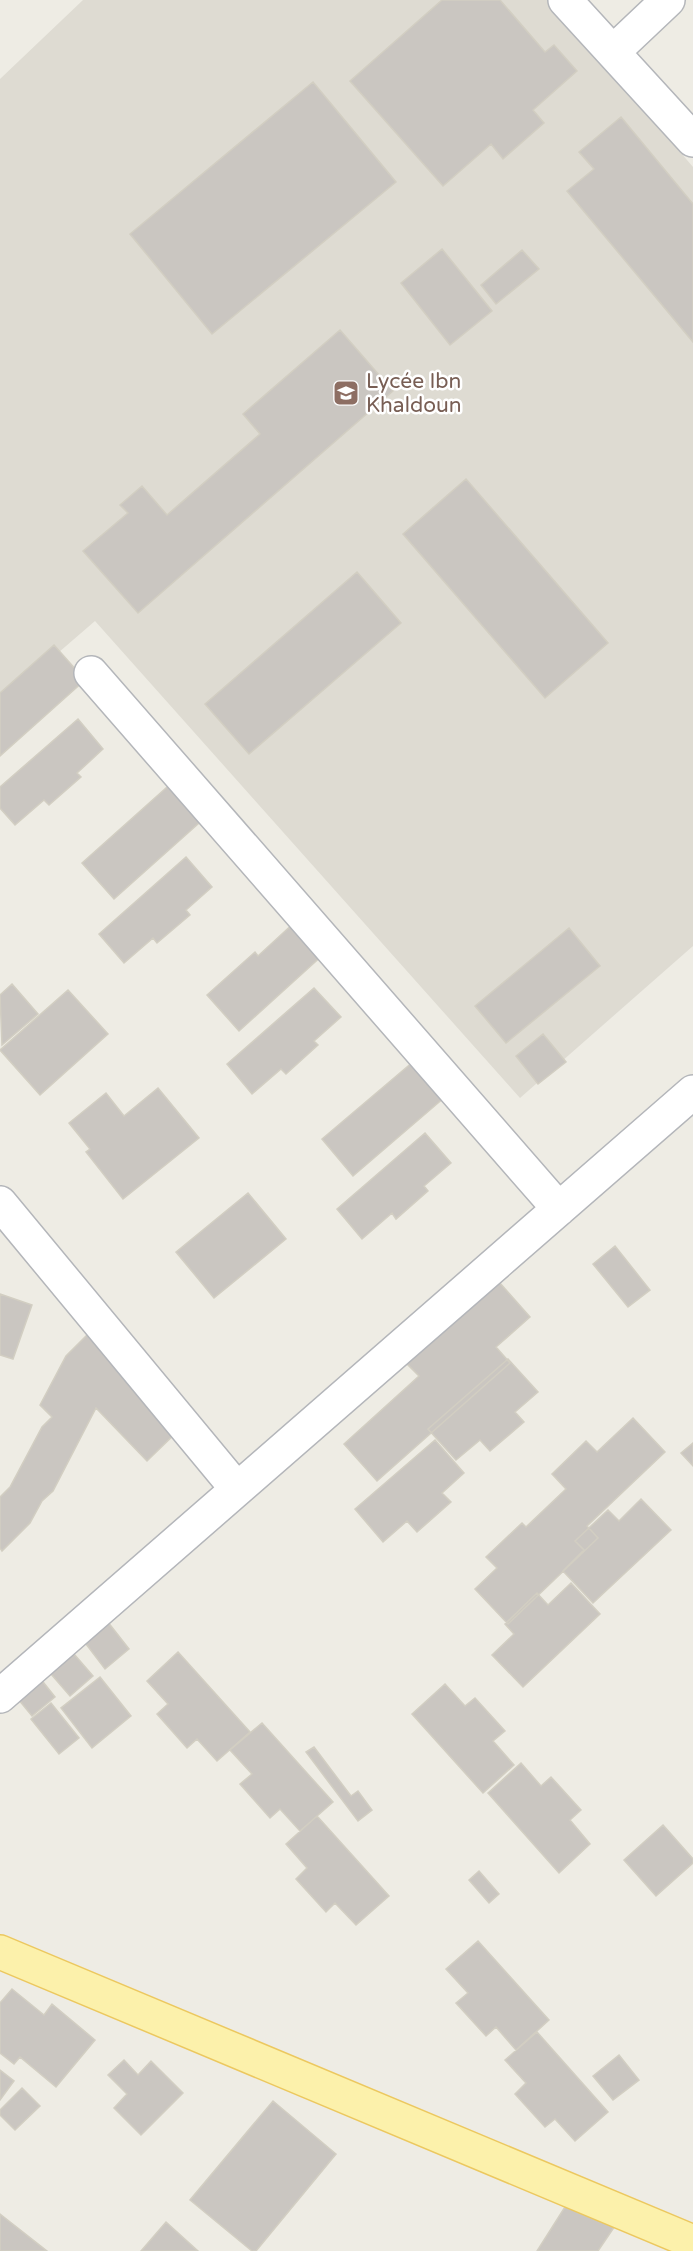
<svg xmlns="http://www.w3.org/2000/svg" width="693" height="2251" viewBox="0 0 693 2251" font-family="'Varela Round',sans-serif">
  <rect width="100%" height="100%" fill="#eeece4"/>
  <!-- education -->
  <path fill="#dedbd2" d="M83,0H549L693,167V946L520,1098L95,621L0,703V79Z"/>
  <!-- building -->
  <path fill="#cac6c1" stroke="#d2cec2" stroke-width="1.5" d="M442,0H500L545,52L554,45L577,71L533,110L544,123L503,159L491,144L443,186L350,81Z
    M313,82L396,182L212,334L130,234Z
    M621,117L693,204V342L567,191L594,169L579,152Z
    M442,249L492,311L450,345L401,283Z
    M522,250L539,269L496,304L481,285Z
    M340,330L393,391L138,613L83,551L128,513L120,505L142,486L167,515L260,434L243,414Z
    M466,479L608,643L545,698L403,534Z
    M357,572L401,623L249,754L205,704Z
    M54,645L85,680L0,756V693Z
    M78,719L103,749L77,773L81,777L49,805L44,800L15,825L0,808V787Z
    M185,771L217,807L114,899L82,863Z
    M186,857L212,887L186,910L190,915L157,943L153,938L124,963L99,934Z
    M296,921L325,953L239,1031L207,995L255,952L258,956Z
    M569,928L600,966L506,1043L475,1006Z
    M12,984L38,1014L2,1045L0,995Z
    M314,988L341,1017L314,1041L318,1045L286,1074L281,1069L252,1094L227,1064Z
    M68,990L108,1034L40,1095L0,1050Z
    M543,1034L566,1062L538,1084L516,1056Z
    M414,1061L445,1097L353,1176L322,1139Z
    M158,1088L199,1138L123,1199L86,1152L90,1149L69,1123L106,1093L124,1116Z
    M425,1133L451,1163L424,1186L428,1191L396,1219L392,1213L362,1239L337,1209Z
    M248,1193L286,1239L214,1298L176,1252Z
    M615,1246L650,1290L628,1307L593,1264Z
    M499,1282L530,1317L496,1347L510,1363L377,1481L344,1444L419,1376L407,1364Z
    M0,1294L32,1305L13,1359L0,1355Z
    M89,1333L182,1427L147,1461L96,1408L53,1491L42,1501L30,1523L2,1551L0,1548V1497L10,1487L42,1427L52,1417L40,1405L66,1356Z
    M508,1359L538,1392L515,1412L524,1422L490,1451L480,1440L456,1460L428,1429Z
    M633,1418L665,1452L587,1526L598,1538L508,1624L475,1589L497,1568L486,1557L522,1523L526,1527L566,1489L552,1474L586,1441L597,1452Z
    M435,1440L464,1473L442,1493L451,1502L417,1532L407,1521L383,1542L355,1509Z
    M693,1443V1466L681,1453Z
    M641,1499L671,1530L593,1603L563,1571L584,1550L575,1541L608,1510L619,1521Z
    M571,1583L600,1614L523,1687L492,1655L514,1634L505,1624L537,1593L548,1605Z
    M100,1612L129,1649L105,1669L76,1631Z
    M61,1639L93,1676L70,1696L38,1659Z
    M178,1652L250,1732L217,1761L197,1739L187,1748L157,1714L168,1704L147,1681Z
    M24,1658L55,1697L32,1716L0,1677Z
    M100,1677L131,1716L92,1748L61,1708Z
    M445,1684L465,1706L475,1698L505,1731L493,1741L514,1765L483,1793L412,1714Z
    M51,1703L79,1738L59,1754L31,1719Z
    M262,1723L333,1802L300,1831L280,1809L270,1818L240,1784L252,1774L230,1750Z
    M314,1747L351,1796L358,1791L372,1810L358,1821L306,1752Z
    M521,1763L541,1786L551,1777L581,1810L570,1820L590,1844L559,1873L488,1793Z
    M317,1816L389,1896L356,1925L335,1903L326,1912L296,1879L307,1868L286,1844Z
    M663,1825L693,1859V1863L656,1896L624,1860Z
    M479,1871L499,1894L489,1903L469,1880Z
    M478,1941L549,2020L516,2050L496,2027L486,2036L456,2003L468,1993L446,1969Z
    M12,1989L44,2015L52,2004L95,2040L56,2087L20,2057L14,2064L0,2053V2003Z
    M537,2032L608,2112L575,2141L555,2119L545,2127L515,2094L526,2083L505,2060Z
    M619,2055L639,2080L613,2100L593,2076Z
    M124,2060L138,2075L151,2061L183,2093L141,2135L114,2108L127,2094L108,2075Z
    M0,2070L14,2081L0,2100Z
    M22,2088L40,2106L15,2130L0,2115V2110Z
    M273,2101L336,2154L256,2251H252L190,2200Z
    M571,2193L617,2223L598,2251H537L565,2207L563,2206Z
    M0,2214L47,2251H0Z
    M166,2222L198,2251H141Z"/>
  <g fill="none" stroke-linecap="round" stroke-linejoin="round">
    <!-- minor casing -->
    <g stroke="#b4b6ba" stroke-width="36">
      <path id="minor" d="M565,0L693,140
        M613,52L668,0
        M91,673L559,1209
        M0,1203L237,1489
        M0,1696L693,1092"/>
    </g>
    <!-- major casing -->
    <g stroke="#ecc85f" stroke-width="36">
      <path id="major" d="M0,1952L693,2242"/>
    </g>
    <!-- minor -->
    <use href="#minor" stroke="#fff" stroke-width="33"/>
    <!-- major -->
    <use href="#major" stroke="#fcf1ab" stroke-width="33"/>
  </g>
  <!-- icons -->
  <defs>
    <g id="school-square" transform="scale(1.35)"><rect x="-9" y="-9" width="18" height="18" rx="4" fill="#8d6e63" stroke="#fff"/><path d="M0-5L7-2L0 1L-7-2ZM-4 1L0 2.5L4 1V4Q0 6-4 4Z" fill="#fff"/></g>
  </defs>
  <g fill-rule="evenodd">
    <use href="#school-square" x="346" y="393"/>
  </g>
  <g text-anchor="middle" stroke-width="5" stroke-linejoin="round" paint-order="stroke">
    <!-- education labels -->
    <g font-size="21" fill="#785e54" stroke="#fff" text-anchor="start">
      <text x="366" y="388">Lycée Ibn<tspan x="366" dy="24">Khaldoun</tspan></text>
    </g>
  </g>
</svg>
